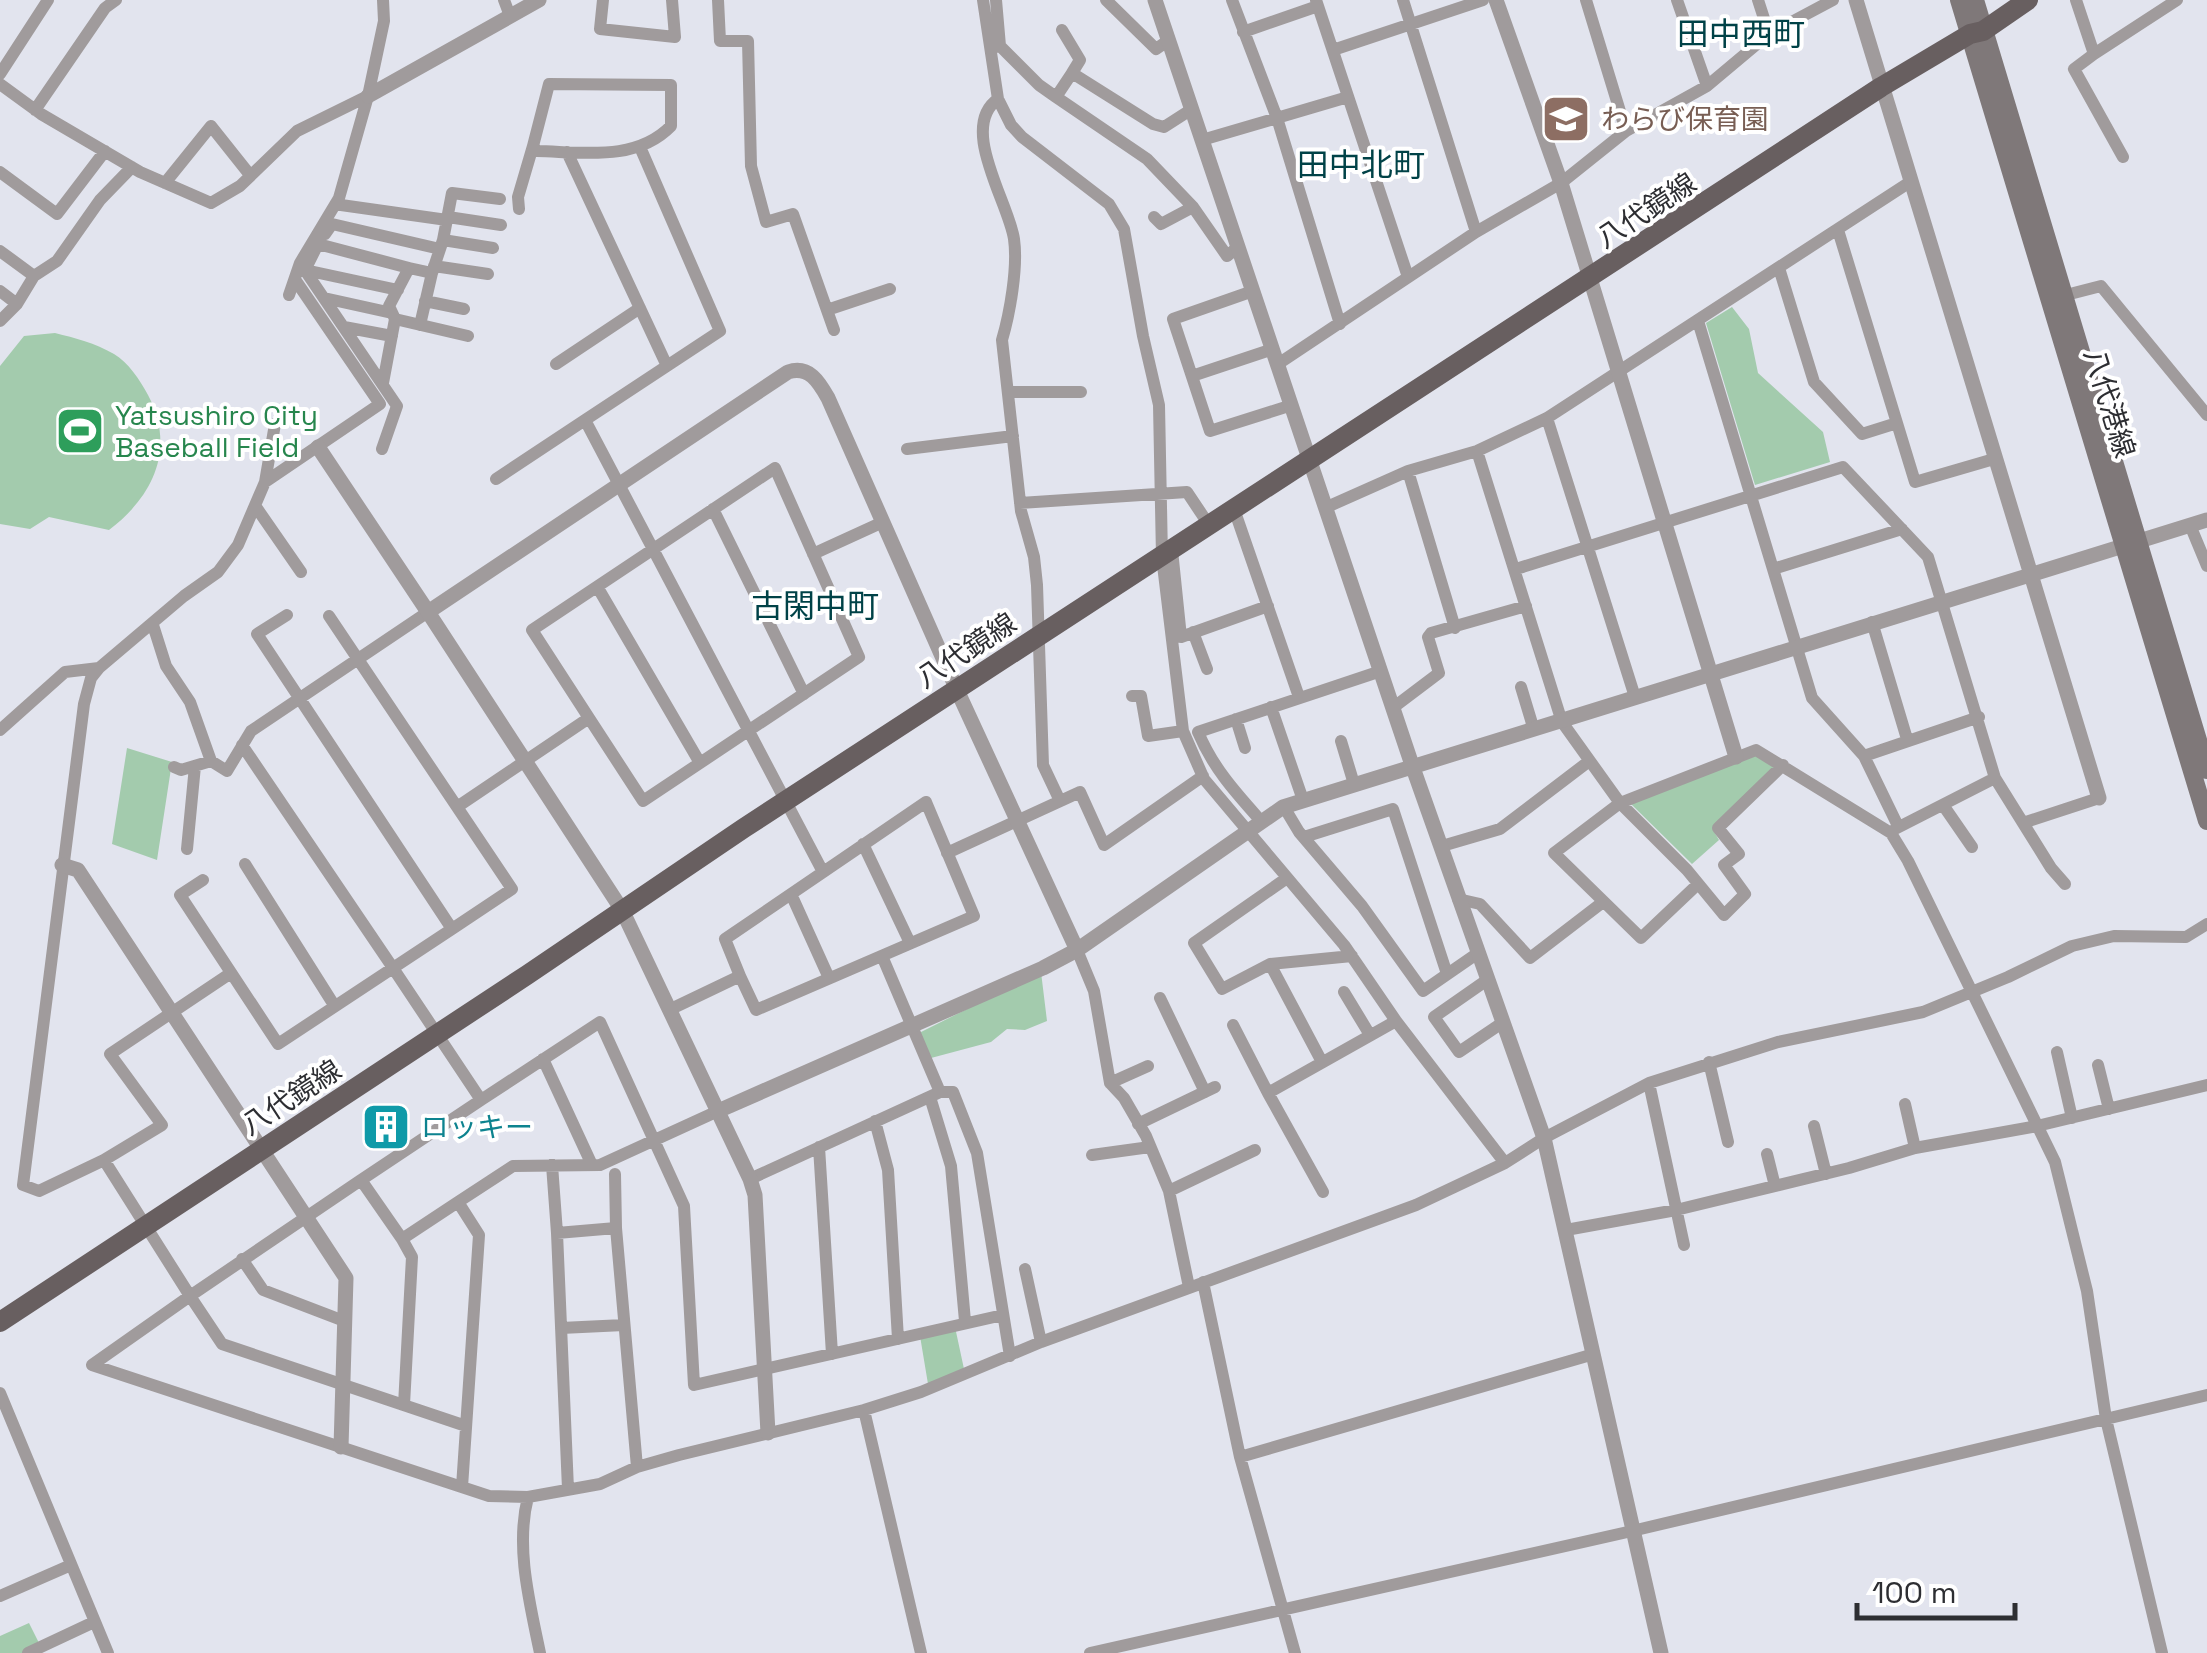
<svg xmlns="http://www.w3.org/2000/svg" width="2207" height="1653" viewBox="0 0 2207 1653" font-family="'Space Grotesk','Noto Sans JP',sans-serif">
  <rect width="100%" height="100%" fill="#e2e4ee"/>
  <!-- green -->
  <path fill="#a3cbad" d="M1732,307L1749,329L1758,373L1823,432L1830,462L1755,485L1706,323Z
    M55,333C75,338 95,343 114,354C128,362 140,380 148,395C176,448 154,496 109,530L49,517L30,529L0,524V366L24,336Z
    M127,748L172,762L157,860L112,844Z
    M1756,755L1777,767L1713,830L1719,840L1692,864L1631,804Z
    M1041,972L1047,1021L1025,1030L1007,1029L991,1042L931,1058L919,1033Z
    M955,1327L964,1369L928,1384L920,1336Z
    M29,1623L40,1645L22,1653H0V1636Z"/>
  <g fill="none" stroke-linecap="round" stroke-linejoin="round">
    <!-- minor -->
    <path stroke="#a09b9c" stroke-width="12" d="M504,0L510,16
      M603,0L600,29L675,37L672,0
      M718,0L720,41H748L751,166L766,222L793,214L834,330
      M983,0L998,99L1011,125L1022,137L1109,204L1124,229L1143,336L1159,405L1162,557L1183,731
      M996,0L1000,46
      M1106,0L1156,49L1169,40
      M1232,0L1277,118L1340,324
      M1316,0L1408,277
      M1403,0L1476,232
      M1586,0L1626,131
      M1677,0L1707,86
      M1758,0L1769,34
      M2076,0L2094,54L2177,0
      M1062,30L1080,60L1072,73L1153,124L1164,127L1192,109
      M1243,32L1318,6
      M991,47L1000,46L1039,85L1056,97
      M1333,50L1483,0
      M2094,54L2074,69L2123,157
      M1072,73L1056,97L1147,159L1193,207L1227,256L1238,247
      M0,74L48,0
      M0,84L41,114L140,172L211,203L240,186L297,131L368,96
      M549,84L671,85V126C636,162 582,152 537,151L533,146Z
      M998,99C958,127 1009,203 1014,239C1018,267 1010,313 1002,340L1021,511L1034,557L1037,585L1043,765L1060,801
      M35,110L105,8L116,0
      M1202,140L1348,97
      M567,152L667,366
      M0,172L57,214L105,151
      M165,183L211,126L250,175
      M341,205L447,220
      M519,209L518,197L533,146
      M448,217L501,225
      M1154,217L1161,224L1193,207
      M1838,230L1915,482L1994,459
      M325,234L332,224L440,249
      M443,240L493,248
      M0,251L34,276
      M300,263L397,406L382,449
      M434,266L488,274
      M1779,268L1814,382L1862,434L1897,423
      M432,273L443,240L452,193L500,199
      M398,290L305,270L318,244L409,268
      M0,291L17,304
      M1253,291L1173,319L1210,431L1292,405
      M289,295L300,263L339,198L368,96L384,21L383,0
      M2062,296L2101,286L2207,415
      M324,298L392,313
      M425,301L464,309
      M827,310L890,289
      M395,319L389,306L409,268L432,273L420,325
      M0,321L17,304L34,276L57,261L100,200L132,167
      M1698,321L1812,698L1864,756L1898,826
      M344,327L392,336
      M556,364L640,308
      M1278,364L1476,232L1561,183L1626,131L1707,86L1769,34L1833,0
      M1192,376L1273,349
      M383,383L395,319L468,336
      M1008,392H1081
      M1547,418L1635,697
      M585,420L720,331L640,147
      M907,449L1013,436
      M1477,451L1562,722L1620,803L1687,870L1724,915L1745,894L1724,865L1739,854L1718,828L1783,765
      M1408,471L1455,628
      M496,479L585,420L823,872
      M265,482L380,404L296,281
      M1020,503L1187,492L1209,525
      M256,507L301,572
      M1327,507L1408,471L1477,451L1547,418L1910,182
      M713,509L804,694
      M1234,509L1299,697
      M2190,525L2207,566
      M1172,550L1181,637L1268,606
      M813,554L883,522
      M1516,569L1843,467L1928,557L1995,778L2023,823L2099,798
      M1773,569L1902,529
      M598,588L700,763
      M287,615L257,634L452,929L512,889L329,616
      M1872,622L1907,739
      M153,625L166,666L190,702L211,761
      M1193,632L1207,669
      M1521,687L1534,730
      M1132,696H1141L1148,736L1183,731L1204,779L1344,945L1396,1021L1505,1163
      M1271,707L1303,800
      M1394,707L1439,673L1428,637L1431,633L1526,606
      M1236,719L1245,748
      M0,730L65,672L99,668
      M1341,741L1354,784
      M242,745L393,968L452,929
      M1864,756L1979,717
      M174,767L181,770L211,761L227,771L251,731L428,612
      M1943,805L1972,847
      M457,807L589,718L532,630L775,468L859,657L643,801L589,718
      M1284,807L1299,832L1362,906L1423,991L1478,953
      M1261,821C1236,793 1213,768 1198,732L1381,671
      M2023,823L2051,868L2065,884
      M1895,829L1995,778
      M1304,837L1393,809L1447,974
      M863,844L910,943
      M1442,846L1500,829L1588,762
      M187,849L195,766
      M947,853L1080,792L1104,845L1203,776
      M245,864L334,1005
      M203,880L180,895L278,1044L393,968L481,1100L361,1180
      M1698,884L1641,938L1554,853L1620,803L1756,750L1891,833L1908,861L2055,1162L2087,1291L2106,1419L2162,1653
      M791,894L829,978
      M1458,899L1480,904L1530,958L1603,902
      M1077,950L1094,991L1110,1083L1124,1098L1146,1136L1169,1191L1189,1287
      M1270,964L1222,989L1194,943L1287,878
      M231,973L110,1054L162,1125L104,1160L190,1296L361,1180L402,1239L458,1202L479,1235L462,1487
      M1487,980L1434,1017L1459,1052L1502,1023
      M1344,992L1370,1035
      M1160,998L1205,1092
      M671,1009L740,976L725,939L926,802L974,916L756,1010L740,976
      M1233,1025L1268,1093
      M2057,1052L2072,1118
      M543,1059L592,1165
      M1322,1062L1270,964L1352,956
      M1709,1062L1728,1142
      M2098,1065L2109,1109
      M1110,1083L1148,1066
      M1649,1083L1684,1245
      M940,1092H953L977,1153L1010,1356
      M930,1097L951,1166L965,1321
      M481,1100L600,1022L684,1206L694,1385L1003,1315
      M1905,1104L1915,1148
      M875,1121L888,1170L898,1339
      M1138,1124L1215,1087
      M1814,1126L1826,1174
      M819,1147L832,1354
      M1767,1154L1775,1186
      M1092,1155L1150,1147
      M104,1160L39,1191L23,1185L84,704L91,678L99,668L184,596L218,572L238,545L265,482L275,424
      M552,1165L557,1233
      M615,1174L616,1228
      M750,1179L940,1092L882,956
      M1169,1191L1255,1150
      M1323,1192L1268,1093L1396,1021
      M458,1202L513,1166L600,1165L718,1111
      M1566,1230L1676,1210L1849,1168L1915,1148L2037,1126L2207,1085
      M402,1239L412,1257L404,1405
      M242,1259L263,1290L344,1321
      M1025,1269L1041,1342
      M1203,1282L1240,1457L1295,1653
      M561,1328L624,1325
      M0,1393L108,1653
      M864,1410L921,1653
      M466,1426L222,1344L190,1296L92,1365L489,1496L528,1497L600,1484L637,1467L679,1455L864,1410L921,1392L1041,1342L1416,1205L1505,1163L1544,1138L1649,1083L1778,1042L1923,1012L2008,977L2072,946L2114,936L2186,937L2207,924
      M1240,1457L1594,1354
      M568,1489L557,1233L616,1228L637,1467
      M528,1497C515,1547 530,1604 540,1653
      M0,1596L71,1565
      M28,1653L94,1622
      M1090,1653L1632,1531L2207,1395"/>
    <!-- tertiary -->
    <path stroke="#a09b9c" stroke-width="15" d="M1155,0L1412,765L1544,1138L1661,1653
      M1496,0L1561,183L1736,757
      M1856,0L2099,798
      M368,96L539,0
      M318,447L428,612
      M62,865L78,870L346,1278L341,1447
      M718,1111L1043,968L1077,950L1283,807L2207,520
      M768,1433L755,1195L750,1179L622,910L428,612L788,372C809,365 819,382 828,398L957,690L1077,950"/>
    <!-- secondary -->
    <path stroke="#7f7879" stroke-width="18" d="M1959,0L2207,821
      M1975,0L2207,770"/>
    <!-- primary -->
    <path stroke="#685f60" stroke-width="20" d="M0,1322L527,975L744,828L1881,87L1970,34L1983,31L2028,0"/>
  </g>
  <!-- icons -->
  <defs>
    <g id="school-square" transform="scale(2.5)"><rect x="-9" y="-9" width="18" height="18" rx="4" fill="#8d6e63" stroke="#fff"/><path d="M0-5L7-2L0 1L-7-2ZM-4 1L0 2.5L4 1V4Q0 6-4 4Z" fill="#fff"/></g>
    <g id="stadium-square" transform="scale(2.5)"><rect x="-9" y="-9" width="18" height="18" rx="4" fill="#2e9e5b" stroke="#fff"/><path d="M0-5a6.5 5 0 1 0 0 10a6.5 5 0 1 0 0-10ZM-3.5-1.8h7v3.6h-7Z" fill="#fff"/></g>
    <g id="building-square" transform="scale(2.5)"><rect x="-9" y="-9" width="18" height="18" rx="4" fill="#0f9aa8" stroke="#fff"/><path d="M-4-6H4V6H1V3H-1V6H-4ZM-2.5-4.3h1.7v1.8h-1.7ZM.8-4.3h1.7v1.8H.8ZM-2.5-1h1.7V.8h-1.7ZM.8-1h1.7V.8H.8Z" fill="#fff"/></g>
  </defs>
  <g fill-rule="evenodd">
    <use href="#school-square" x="1566" y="119"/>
    <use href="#stadium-square" x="80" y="431"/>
    <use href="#building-square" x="386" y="1127"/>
  </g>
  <g text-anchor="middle" stroke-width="8" stroke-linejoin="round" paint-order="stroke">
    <!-- education labels -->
    <g font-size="28" fill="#785e54" stroke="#fff" text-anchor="start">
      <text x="1601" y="129">わらび保育園</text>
    </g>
    <!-- street labels -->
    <g font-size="28" fill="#2d2e32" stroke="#fff">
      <text transform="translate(1646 210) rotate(-33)" y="10">八代鏡線</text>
      <text transform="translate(2110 403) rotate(73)" y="10">八代港線</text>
      <text transform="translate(966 650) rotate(-33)" y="10">八代鏡線</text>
      <text transform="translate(291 1097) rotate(-33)" y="10">八代鏡線</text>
    </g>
    <!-- leisure labels -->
    <g font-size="28" fill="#27864d" stroke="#fff" text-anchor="start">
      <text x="115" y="425">Yatsushiro City<tspan x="115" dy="32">Baseball Field</tspan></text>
    </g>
    <!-- culture labels -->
    <g font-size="28" fill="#0d838f" stroke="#fff" text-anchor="start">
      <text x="421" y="1137">ロッキー</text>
    </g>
    <!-- quarter labels -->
    <g font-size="32" fill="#004247" stroke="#fff">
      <text x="1741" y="45">田中西町</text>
      <text x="1361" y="176">田中北町</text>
      <text x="815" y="617">古閑中町</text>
    </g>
  </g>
  <!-- scale -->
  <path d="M1857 1603v15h158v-15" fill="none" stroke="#2d2e32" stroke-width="5"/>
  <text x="1872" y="1603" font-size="30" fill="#2d2e32" stroke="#ffffff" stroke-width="8" paint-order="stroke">100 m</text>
</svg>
